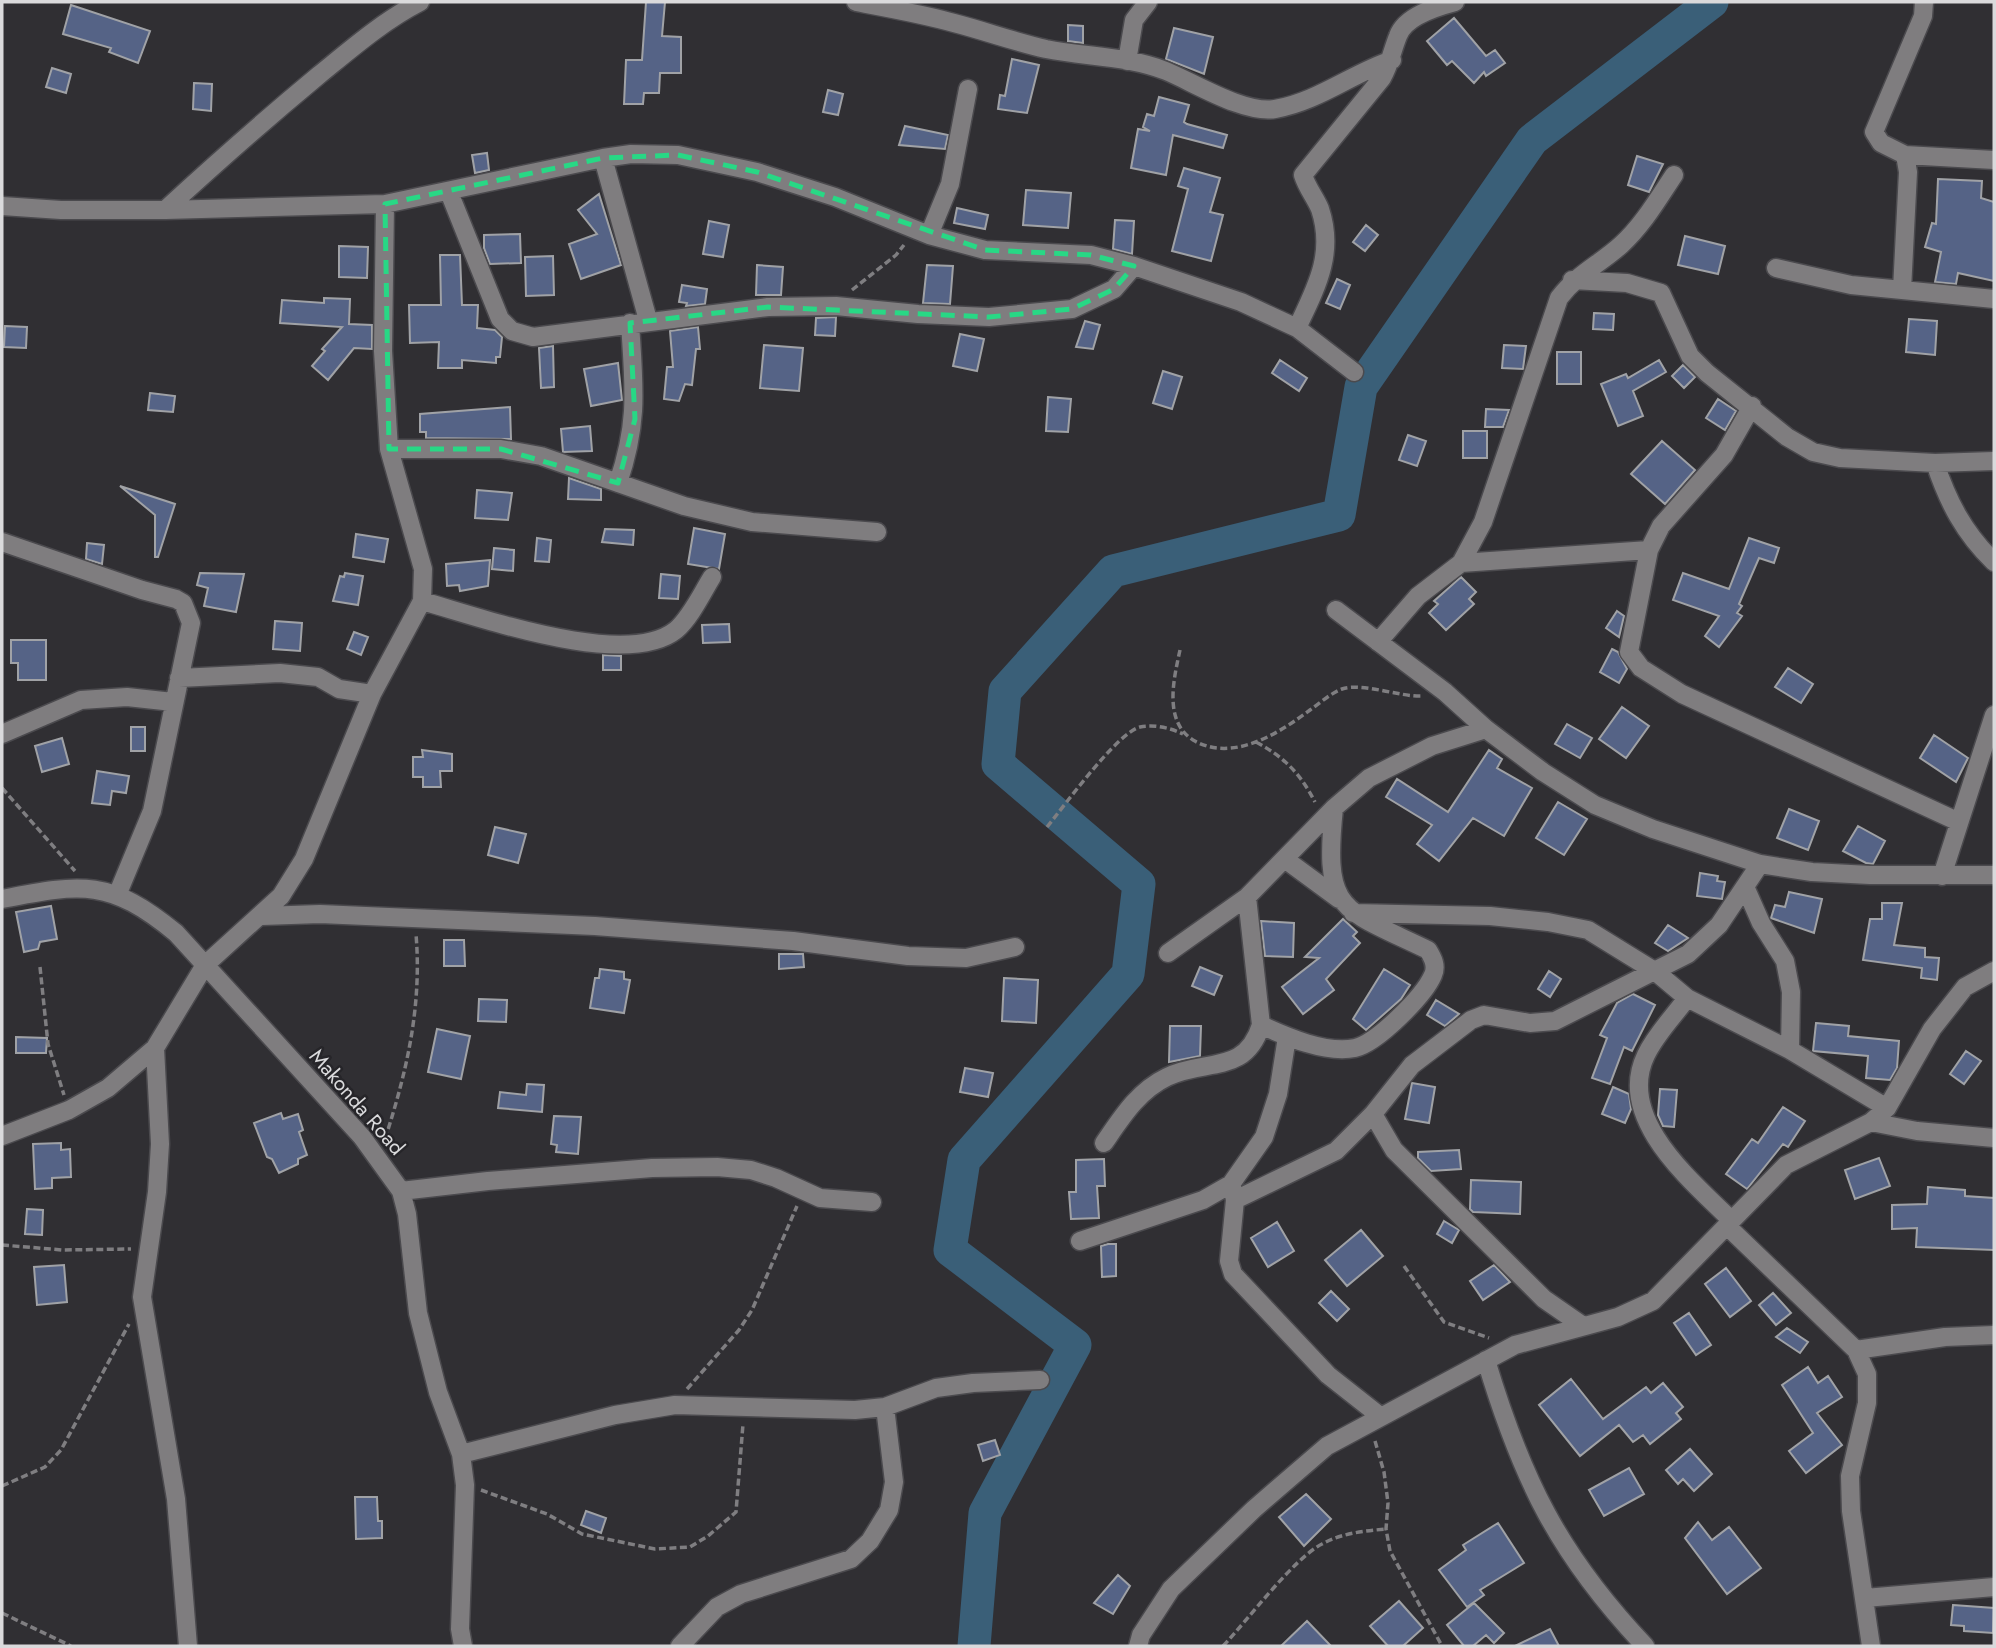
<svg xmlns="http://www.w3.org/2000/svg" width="1996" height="1648" viewBox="0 0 1996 1648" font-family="Jost,sans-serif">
  <rect width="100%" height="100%" fill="#302f33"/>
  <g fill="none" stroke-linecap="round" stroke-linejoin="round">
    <!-- river -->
    <path stroke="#3a5f78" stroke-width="33" d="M974,1646L985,1513L1075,1345L950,1250L964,1160L1128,974L1139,884L998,764L1005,691L1113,571L1339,515L1361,387L1532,140L1712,2"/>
  </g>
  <!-- building -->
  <path fill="#556386" stroke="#a0a2a6" stroke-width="2" d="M646,2H665L662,36L681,37V73H660L659,93H644L643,104H624L626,60H642Z
    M71,5L150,31L138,63L109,52L111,48L63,34Z
    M1454,18L1486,56L1495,50L1505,63L1486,76L1484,72L1474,83L1452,61L1447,65L1427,41Z
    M1068,25L1083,26V43L1068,41Z
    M1174,28L1213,37L1204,74L1166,59Z
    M1012,59L1039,65L1027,113L998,109L1000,95L1005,96Z
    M52,68L71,74L66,93L46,87Z
    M194,83L212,84L211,111L193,109Z
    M828,90L843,94L838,115L823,112Z
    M1159,97L1189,105L1184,122L1187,124L1227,135L1223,148L1173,135L1166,175L1131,168L1138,129L1150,131L1143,127L1147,114L1154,116Z
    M905,126L948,135L945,149L899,145Z
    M487,153L489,170L475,173L472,155Z
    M1637,156L1663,164L1649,192L1628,185Z
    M1184,168L1220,178L1210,212L1223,215L1211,261L1172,251L1188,189L1178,186Z
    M1938,179L1982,181L1981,198L1994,202V281L1958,273L1956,284L1935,282L1941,252L1925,247L1932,223L1936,224Z
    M1026,190L1071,193L1068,228L1023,225Z
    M599,194L621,265L581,279L569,244L597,234L578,210Z
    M957,208L988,215L985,229L954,223Z
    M1115,220L1134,221L1132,254L1113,249Z
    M709,221L729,225L723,257L703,254Z
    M1366,225L1378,235L1365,251L1353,242Z
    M520,234L521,263L490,264L484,248V235Z
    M1685,236L1725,246L1718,274L1678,265Z
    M339,246L368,247L367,278L339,277Z
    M440,255H460L462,305H478L477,328L495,330L502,337L500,357H496V363L462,360V368H438L439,342L410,343L409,305H441Z
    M553,256L554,295L526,296L525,257Z
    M757,265L783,267L781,295H756Z
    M927,265L953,266L950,304L923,303Z
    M1337,279L1350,285L1340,309L1326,303Z
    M682,285L707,289L705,304L686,306L687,303L679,302Z
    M324,298L350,299L349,324L372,325V349L354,348L328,380L312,366L325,351L322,349L342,327L280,323L282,300L324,303Z
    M1594,313L1614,314L1613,330L1593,329Z
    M836,317L835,336L815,335L816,318Z
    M1909,319L1937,321L1935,355L1906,352Z
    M1085,321L1100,325L1093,349L1076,347Z
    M5,326L27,327L26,348L4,347Z
    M698,327L700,349H696L692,385L685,384L679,401L664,399L667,367H673L670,331Z
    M960,334L984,339L977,371L953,366Z
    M764,345L803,348L799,391L760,388Z
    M1504,345L1526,346L1523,369L1502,368Z
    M553,346L554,387L541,388L539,348Z
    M1557,352H1581V384H1557Z
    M1280,360L1307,378L1299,391L1272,373Z
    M1659,360L1666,372L1633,391L1643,416L1618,426L1601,384L1626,374L1628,378Z
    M618,363L622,400L591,406L584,369Z
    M1683,365L1695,377L1684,388L1672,376Z
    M1163,371L1182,377L1172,409L1153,403Z
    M150,393L175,396L173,412L148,410Z
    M1048,397L1071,399L1068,432L1046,431Z
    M1718,399L1736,411L1725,430L1706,418Z
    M510,407L511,439L426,438V432H420V414Z
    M1486,409L1509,410L1503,427H1485Z
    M590,426L592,451L563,452L561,429Z
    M1463,431H1487V458H1463Z
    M1408,435L1426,441L1417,466L1399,460Z
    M1662,441L1695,470L1665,504L1631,474Z
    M569,478L601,489V500L568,499Z
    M120,486L175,504L158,557H155V515Z
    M477,490L512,493L508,520L475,518Z
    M694,528L725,534L719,569L688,564Z
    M605,529L634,530L633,545L602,542Z
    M356,534L388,539L384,562L353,557Z
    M537,538L551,540L549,562L535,561Z
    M1749,538L1779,548L1774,563L1759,558L1739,604L1742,606L1737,613L1742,616L1719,647L1705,636L1719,616L1673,600L1683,573L1729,589Z
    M87,543L104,545L102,564L86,559Z
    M494,548L514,550L513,571L492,569Z
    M490,560L488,586L460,591L459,585L447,586L446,564Z
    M200,573L244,574L236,612L204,606L208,588L197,585Z
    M345,573L363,576L358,605L333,601L340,576L344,577Z
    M661,574L680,576L678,599L659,598Z
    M1461,577L1476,592L1469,599L1474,604L1446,630L1429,613L1438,604L1434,601Z
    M1617,611L1624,616L1619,637L1606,628Z
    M275,621L302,623L300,651L273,649Z
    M729,624L730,642L703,643L702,625Z
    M354,632L368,637L361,655L347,649Z
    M11,640H46V680H18V663H11Z
    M1612,649L1618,652L1627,669L1619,683L1600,672Z
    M603,655L621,656V670H603Z
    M1788,668L1813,684L1801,703L1775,687Z
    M1622,707L1649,726L1626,758L1599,739Z
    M1567,724L1592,738L1580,758L1555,744Z
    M131,727H145V751H131Z
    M1934,735L1968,758L1956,782L1920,758Z
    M62,738L69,764L42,772L35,746Z
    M422,750L452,754V771H440L441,787H423V777H413V757H423Z
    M1489,750L1502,759L1497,768L1532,788L1504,836L1473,818L1439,861L1417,844L1432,825L1386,797L1397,779L1448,812Z
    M97,771L129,776L126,793L112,791L110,805L92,803Z
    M1558,802L1587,819L1564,855L1536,838Z
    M1789,809L1819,821L1808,850L1777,838Z
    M1858,826L1885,841L1873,864L1866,863L1843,851Z
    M495,827L526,834L518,863L488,855Z
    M1700,873L1718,876L1717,881L1725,882L1722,899L1697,896Z
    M1789,892L1822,899L1814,933L1771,918L1775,905L1785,907Z
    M1882,903H1902L1894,945L1925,948V957L1939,958L1937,980L1921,978L1922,968L1863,960L1870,919H1882Z
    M51,906L57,939L40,942L38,949L24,952L16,912Z
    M1343,919L1357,932L1353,936L1360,943L1326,979L1334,990L1303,1014L1282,987L1319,958L1305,957Z
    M1261,921L1294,923L1293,957L1265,956Z
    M1668,925L1688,938L1668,951L1655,943Z
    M444,940H464L465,966H444Z
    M779,954H803L804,967L779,969Z
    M1200,967L1222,976L1214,995L1192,986Z
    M600,969L624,972V979L630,980L624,1013L590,1008L595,978H599Z
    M1384,969L1410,985L1401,999L1366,1030L1353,1019Z
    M1549,971L1561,979L1550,997L1538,989Z
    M1004,978L1038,980L1036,1023L1002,1021Z
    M1633,994L1655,1005L1632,1051L1624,1047L1610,1084L1592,1078L1607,1038L1600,1035L1617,1003Z
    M479,999L507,1000L506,1022L478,1021Z
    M1436,1000L1459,1014L1445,1026L1427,1015Z
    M1816,1023L1849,1026L1848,1036L1899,1041L1897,1068L1890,1080L1866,1078L1868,1056L1813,1051Z
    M1170,1026H1201L1200,1056L1169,1062Z
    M437,1029L470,1036L461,1079L428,1072Z
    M16,1037L47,1038L46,1053H16Z
    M1966,1051L1981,1061L1964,1084L1950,1074Z
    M965,1068L993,1073L988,1097L960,1092Z
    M1412,1083L1435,1087L1429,1123L1405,1119Z
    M527,1084L544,1085L542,1112L498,1108L500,1092L526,1095Z
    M1613,1087L1629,1094L1631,1109L1625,1123L1602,1114Z
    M1660,1089L1677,1090L1674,1127L1663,1126L1658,1115Z
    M1783,1107L1805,1121L1788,1147L1783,1144L1747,1189L1726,1174L1752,1139L1758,1143Z
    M281,1113L283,1119L298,1114L303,1130L299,1132L307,1155L298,1159V1164L279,1173L272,1159L267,1157L254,1123Z
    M554,1116L581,1117L578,1154L556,1152L557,1145L551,1144Z
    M61,1143V1150L70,1149L71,1177L52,1178V1188L35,1189L33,1144Z
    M1459,1150L1461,1169L1431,1171L1418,1158V1152Z
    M1879,1158L1890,1186L1855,1199L1845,1170Z
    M1104,1159L1105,1186H1097L1099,1218L1071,1219L1069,1192H1076V1160Z
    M1471,1180L1521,1182L1520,1214L1473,1212L1470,1209Z
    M1928,1187L1965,1190V1196L1994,1198V1250L1916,1247L1917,1228L1892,1229V1205L1927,1204Z
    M27,1209L43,1210L42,1235L25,1234Z
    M1444,1221L1459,1230L1452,1243L1437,1234Z
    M1277,1222L1294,1251L1268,1267L1251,1238Z
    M1361,1230L1383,1256L1347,1286L1325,1260Z
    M1108,1244H1116V1276L1102,1277L1101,1246Z
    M64,1265L67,1302L37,1305L34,1267Z
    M1494,1265L1510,1282L1483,1300L1470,1281Z
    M1726,1268L1751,1301L1730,1317L1705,1284Z
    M1331,1291L1349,1309L1337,1321L1319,1303Z
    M1773,1293L1791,1313L1776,1325L1759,1305Z
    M1689,1313L1711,1345L1696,1355L1674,1323Z
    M1787,1328L1808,1342L1800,1353L1776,1337Z
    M1808,1367L1818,1383L1828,1376L1842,1397L1817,1413L1842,1445L1806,1473L1789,1451L1813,1433L1782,1385Z
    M1571,1379L1603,1419L1646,1387L1651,1393L1663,1383L1683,1407L1676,1413L1681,1419L1650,1444L1643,1435L1633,1442L1619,1425L1580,1456L1539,1405Z
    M995,1440L1000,1455L983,1461L978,1445Z
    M1690,1449L1712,1474L1694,1491L1683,1479L1678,1484L1666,1470Z
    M1629,1468L1644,1494L1604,1516L1589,1490Z
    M1306,1494L1331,1519L1304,1546L1279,1517Z
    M355,1497H377L378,1521H382V1538L356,1539Z
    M586,1511L606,1518L601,1533L581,1525Z
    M1698,1522L1712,1540L1729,1527L1761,1568L1727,1594L1685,1538Z
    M1498,1523L1524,1563L1480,1590L1484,1595L1467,1607L1439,1570L1466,1550L1463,1545Z
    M1118,1575L1130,1586L1113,1614L1094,1603Z
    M1399,1601L1423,1628L1403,1646H1388L1370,1626Z
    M1474,1603L1504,1633L1494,1643L1486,1635L1473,1646H1464L1447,1625Z
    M1953,1605L1994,1608L1993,1633L1964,1631V1626L1951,1625Z
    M1307,1621L1331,1646H1281Z
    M1550,1629L1559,1646H1515Z"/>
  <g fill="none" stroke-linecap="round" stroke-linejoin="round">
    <!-- minor casing -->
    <g stroke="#4b4a4e" stroke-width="21">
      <path id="minor" d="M856,2C888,8 922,14 954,23C985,31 1015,42 1046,49C1086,57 1128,56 1166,71C1195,83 1244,114 1275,109C1317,102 1353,73 1392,60
        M1127,61L1134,20L1148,2
        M1905,155L1994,160
        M603,158L648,320
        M449,192L500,319L512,331L533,337L768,307L836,306L918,314L989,317L1072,309L1114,289L1134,266
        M2,206L61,210H165L385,204L603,158L631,154L678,155L757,172L835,197L929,235L985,250L1091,255L1134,266L1241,302L1297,328L1354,372
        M165,210C215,164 266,119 319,75C351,49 383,21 420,2
        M929,235L950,184L968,89
        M1776,268L1851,285L1994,299
        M1572,280L1627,283L1661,293L1690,356L1707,373L1787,437L1813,452L1840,458L1935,463L1994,461
        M1902,290L1908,172L1905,155L1881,143L1874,132L1923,16L1924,2
        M1297,328C1316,288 1335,254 1320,209C1315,197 1307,188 1303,175L1382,78C1390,64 1392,51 1398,36C1405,16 1436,7 1455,2
        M1752,406L1724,455L1661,526L1649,550L1629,652L1641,668L1682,694L1959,822
        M389,449H501L541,456L684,506L752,522L877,532
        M1935,463C1948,502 1964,533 1994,562
        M618,483C639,421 634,387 630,323
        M2,542L142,590L176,599L183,603L191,623L152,811L118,893
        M1461,563L1649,550
        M422,601C480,617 626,670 676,630C691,617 702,593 712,577
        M1336,610L1445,692L1486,729L1543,772L1595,805L1653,829L1760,864L1812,872L1870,875H1994
        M1378,642L1418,596L1461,563L1483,522L1559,298C1577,274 1600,264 1621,245C1643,225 1658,199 1674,175
        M179,678L280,673L318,677L339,689L372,694
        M2,734L81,700L127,697L173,702
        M1286,860L1339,899
        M1942,876L1994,715
        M1746,889L1761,923L1785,961L1791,992L1790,1050
        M2,899C83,883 110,879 176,933L362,1137L401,1191L407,1214L418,1313L438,1392L461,1454L465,1485L460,1629L463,1646
        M1353,913L1490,916L1548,922L1588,930L1656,972L1687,998L1790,1050L1887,1108
        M262,916L320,914L595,926L793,941L908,956L966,958L1015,947
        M1168,953L1247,897L1334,808L1369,778L1432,746L1486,729
        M1687,998C1674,1016 1656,1034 1646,1055C1615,1119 1692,1181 1732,1221
        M1261,1025C1287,1037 1326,1054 1355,1048C1377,1043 1424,996 1433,975C1437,966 1433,958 1428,950C1341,908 1323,913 1334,808
        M155,1048L160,1144L157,1192L142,1297L176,1499L188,1646
        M1373,1114L1394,1150L1544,1299L1583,1326
        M1871,1122L1917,1131L1994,1138
        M2,1136L69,1110L108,1088L155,1048L205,965L281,896L304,859L372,694L422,601L423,569L389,449L383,351L385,204
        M1104,1143C1122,1117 1138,1091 1167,1077C1205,1058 1245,1076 1261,1025L1247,897
        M1233,1190L1235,1200L1229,1261L1233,1274L1328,1375L1380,1416
        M401,1191L488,1181L652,1168L717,1167L751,1170L776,1178L820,1198L872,1202
        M1235,1200L1336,1151L1373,1114L1412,1065L1471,1020L1484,1015L1530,1023L1555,1021L1688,954L1719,925L1760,864
        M1727,1226L1856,1350L1867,1374V1403L1850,1476L1851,1511L1871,1646
        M1080,1241L1203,1200L1231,1184L1264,1137L1278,1094L1287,1037
        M1856,1350L1945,1337L1994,1335
        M1486,1360C1522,1480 1559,1555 1645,1646
        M461,1454L615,1415L675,1405L855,1410L885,1407L936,1388L973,1383L1040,1380
        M1865,1598L1994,1587
        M680,1646L717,1607L741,1594L851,1559L870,1541L889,1510L894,1482L885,1407
        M1138,1646L1141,1635L1171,1589L1254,1509L1327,1446L1515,1345L1618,1317L1653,1301L1786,1165L1871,1122L1887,1108L1932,1029L1965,987L1994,971"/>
    </g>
    <!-- path -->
    <path stroke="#7f7e81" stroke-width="3.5" stroke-dasharray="7 3.5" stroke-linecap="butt" d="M852,290L896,255L904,245
      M1180,650C1174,678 1163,721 1193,740C1232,763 1278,734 1310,710C1320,703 1331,693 1342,689C1362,682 1399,697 1422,696
      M1256,742C1284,757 1300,773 1315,802
      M2,788L75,871
      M1047,827C1065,805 1117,733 1140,727C1154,724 1171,728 1183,734
      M40,967L48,1044L64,1095
      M385,1139C407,1071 422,1006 416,934
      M2,1245L62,1250L131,1249
      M1404,1266L1444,1322L1489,1338
      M687,1389L739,1330L752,1310L797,1206
      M1375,1441L1384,1472L1388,1503L1386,1529L1390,1551L1442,1646
      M2,1486L45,1467L61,1450L129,1324
      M481,1490L547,1514L582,1534L655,1549L690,1547L708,1536L736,1512L743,1424
      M2,1613L71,1646
      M1223,1646C1247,1621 1294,1558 1322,1544C1342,1533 1364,1531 1386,1529"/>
    <!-- minor -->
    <use href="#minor" stroke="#7f7d7f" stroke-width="18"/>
  </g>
  <!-- marked area -->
  <path fill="none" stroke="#28d885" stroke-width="5" stroke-dasharray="14 9" stroke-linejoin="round" d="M678,155L757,172L985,250L1091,255L1134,266L1114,289L1072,309L989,317L768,307L630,323L635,419L618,483L501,449H389L385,204L603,158Z"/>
  <g text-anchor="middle" stroke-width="5" stroke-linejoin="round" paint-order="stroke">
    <!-- street labels -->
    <g font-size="21" fill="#dadadc" stroke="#262529">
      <text transform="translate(357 1102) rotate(49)" y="7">Makonda Road</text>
    </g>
  </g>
  <!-- border -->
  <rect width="1996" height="1648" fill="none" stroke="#dadadc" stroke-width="7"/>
</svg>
